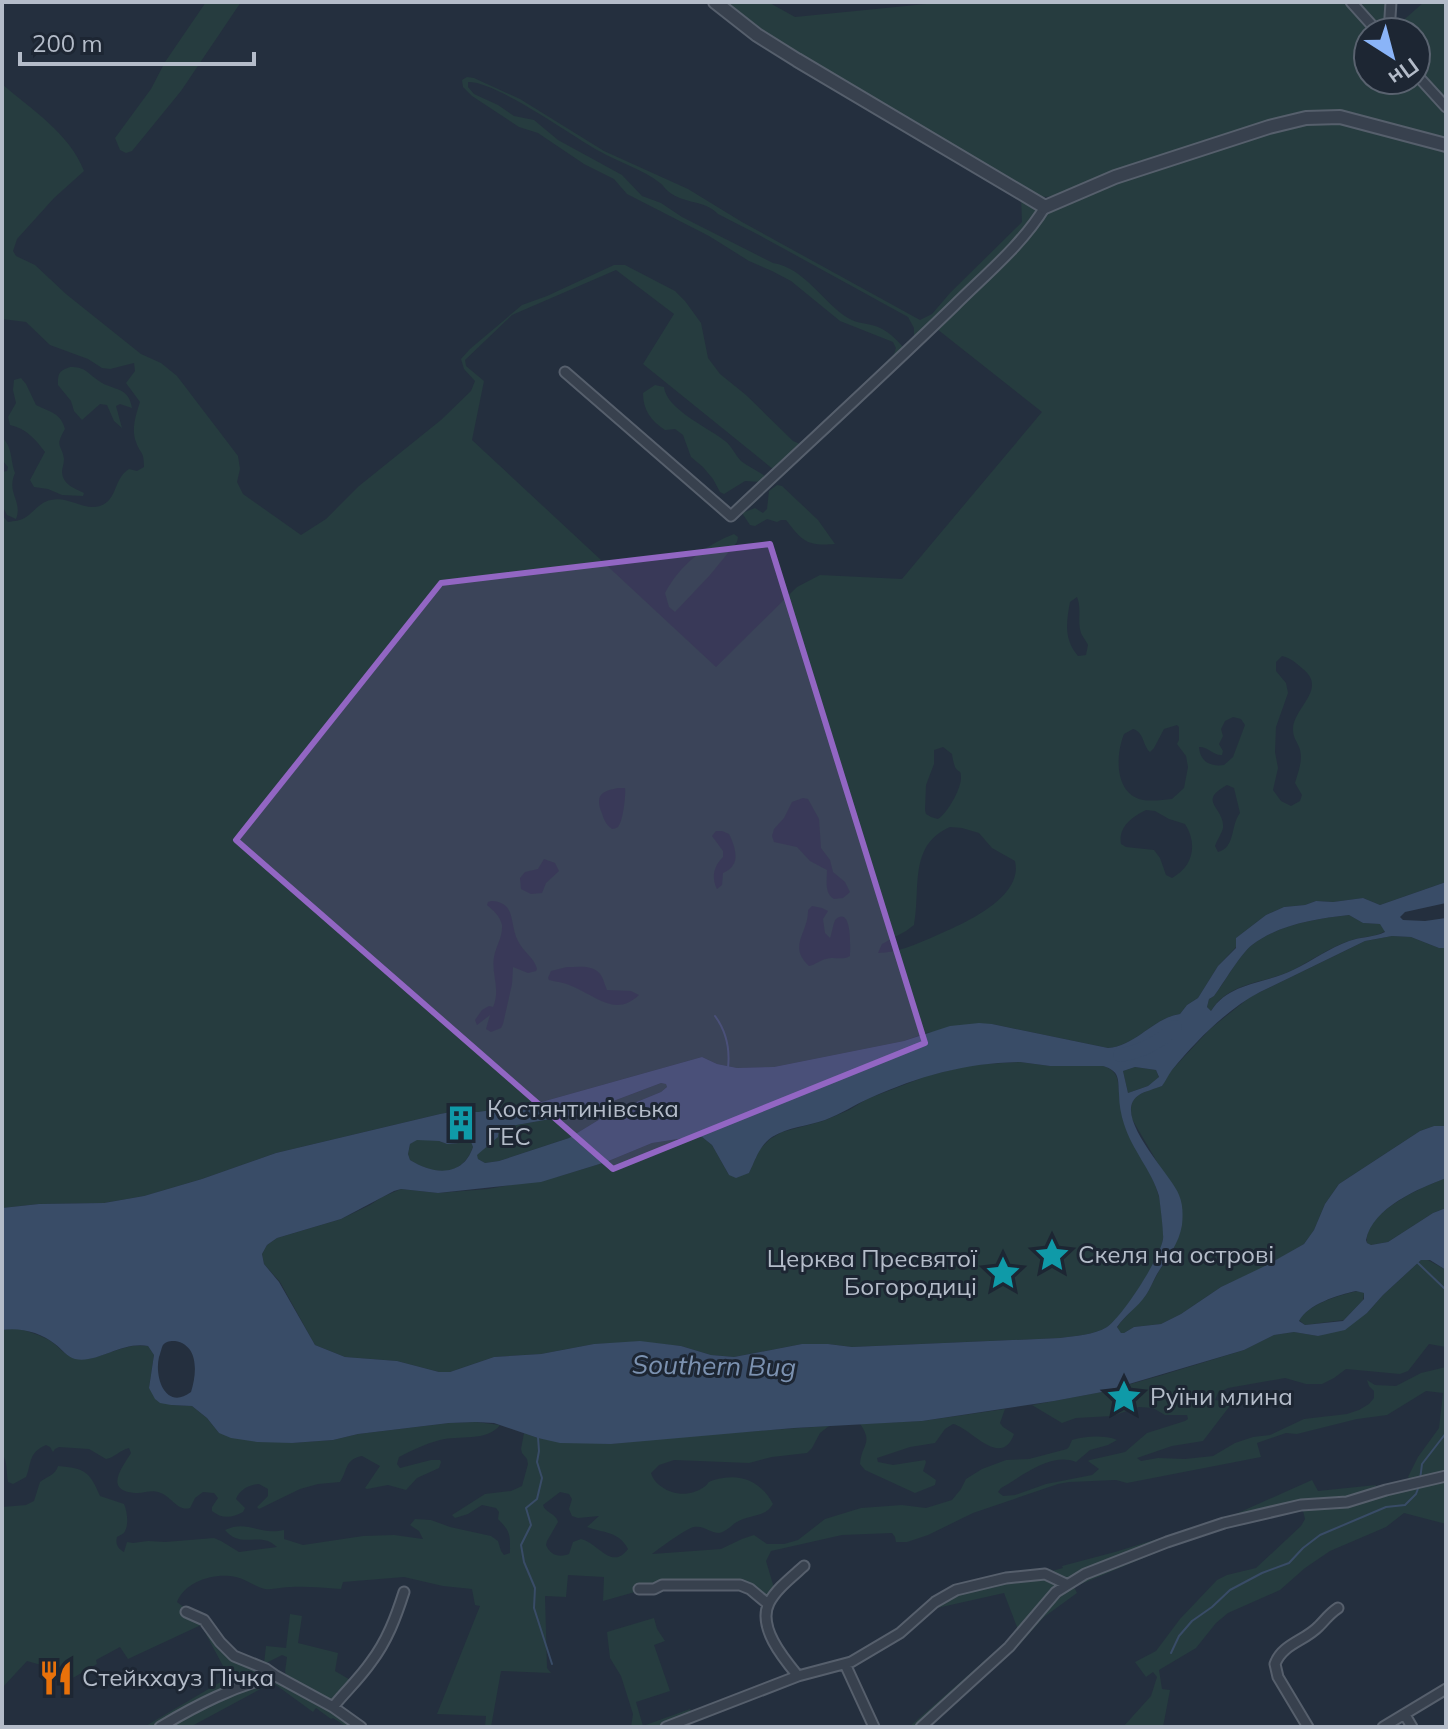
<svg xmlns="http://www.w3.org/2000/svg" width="1448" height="1729" viewBox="0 0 1448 1729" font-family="Mulish,sans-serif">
  <rect width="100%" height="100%" fill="#242f3e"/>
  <!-- green -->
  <path fill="#263c3f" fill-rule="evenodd" d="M206,2H241L181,91L132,151L126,153L120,150L115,138L151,89L165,62Z
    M709,2H715L734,20L1044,205L1279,129L1315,119L1336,120L1446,152V882L1380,905L1363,898L1333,902L1316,901L1305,905L1284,907L1266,915L1236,938V947L1218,966L1198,998L1187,1005L1180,1014C1153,1018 1136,1046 1108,1048L992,1024L926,1033L904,1041L774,1067L737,1068L717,1064L702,1057L538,1103L478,1112L456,1111L440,1114L276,1153L202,1179L144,1196L104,1203L39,1204L2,1208V515L8,522C14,521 21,521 26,517C35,511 40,502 51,500C69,496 83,511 100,506C118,500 113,479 129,469L137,471L144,467C144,450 140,454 136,442C131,430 136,414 140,402L126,383L135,371L134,363L110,369L102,368L88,359L50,345L26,322L2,319V84C31,109 70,134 84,171L54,198L17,239L13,251L16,256L35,265L66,294L141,354L161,363L177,376L238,456L240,469L237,482L243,494L301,535L326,519L359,486L441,420L471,391L475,381L464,369L461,359L470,349L522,305L547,296L614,265H625L675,291L685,301L701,323L708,358L720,374L746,395L793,441L800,444L824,427L894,354L896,348L893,342L840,321L791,281L772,271L749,261L709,236L627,194L614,179L584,164L538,133L519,127L472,96L463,87L462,80L467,77L474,78L520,99L604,151L688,189L742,222L920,320L932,314L950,293L1022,222L1021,198L726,18ZM468,82C496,81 572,136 599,151C618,162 644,170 660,183C663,185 665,189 669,192C684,204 705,200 718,214L759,235L908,317L914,328V339L907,346L903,347C896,339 888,331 878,327C868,323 858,324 848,318C823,303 805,268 773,263L682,217L661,203L642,196L622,175L558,140L534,120L514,116L498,105L474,94L468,87ZM616,270L674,314L643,364L779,474L937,329L1042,412L902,579L820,575L797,587L716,667L472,440L484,381L466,366L465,360L512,315ZM1077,597C1082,609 1077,621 1081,633C1081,634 1088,644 1088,645L1086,655L1078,656C1064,639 1066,624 1070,602ZM1282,656C1291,658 1296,663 1303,669C1328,689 1293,708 1293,729C1293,737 1296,740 1299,747C1304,759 1298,772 1295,783L1302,795L1300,801L1291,806L1281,801L1273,790L1278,768L1275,752L1276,727L1288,693L1286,683L1276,671V662ZM1233,717L1241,719L1245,725L1233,757L1224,765C1211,767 1200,762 1199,747C1207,746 1214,756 1222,755L1223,751L1219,744L1223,736L1221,729L1225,721ZM1177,725L1179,727V740L1177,744L1186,756L1188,767L1184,788L1172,799C1162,800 1148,802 1139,799C1114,790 1116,754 1124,734L1133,729C1145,733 1142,745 1150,752L1154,748L1164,729ZM943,747L952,754C952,756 954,764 955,767C959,774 961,768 961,778C961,789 947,814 938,819L931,817L926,814L925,810L926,785L934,764V750ZM1227,785L1234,788L1240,813C1230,826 1236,847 1218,852L1215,846C1217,840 1222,833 1223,828C1225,807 1196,802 1227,785ZM618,788H625C626,795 623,822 618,827C616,828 614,829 612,829C605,824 604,819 601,811C595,794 603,791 618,788ZM803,798L808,799L819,819L821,848L830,860L833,872L845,882L850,892L843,898L834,899C824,893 827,880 827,870L810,861L797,847L774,842L772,836L774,829L784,818L792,802ZM1146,810L1155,811L1169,819L1185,824C1198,844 1193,867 1172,878L1166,875L1160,858L1154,850L1126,847L1121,844C1118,827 1132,817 1146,810ZM950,827L962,828L979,833L992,848L1015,861C1024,899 960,925 933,937C916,944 897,953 878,953L882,944L906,931L914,925C921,889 908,845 950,827ZM716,831H722L729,834C733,842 739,857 733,865C731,869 727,871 723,873L722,885L717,889C711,877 714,866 723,857V851L712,836ZM544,859L555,863L559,871L546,883L542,893L531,894L521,889L520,878L525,872L538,869ZM491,901C517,902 509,924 518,941C523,952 534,957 537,969L536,971L528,973L513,967L512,984L503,1024L501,1028L491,1032L486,1029L490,1015L477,1025L475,1020L482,1010L489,1006L493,1007C501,989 491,974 494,957C496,946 503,936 502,925C500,916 494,911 487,905L488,902ZM812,906L822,908L828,911L823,919L825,933L830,938C832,934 833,922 836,919C853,905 850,952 850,956C841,961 835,956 826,959C820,960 815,965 809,966C787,946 809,932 808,910ZM567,967C579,967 596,964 602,977C604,981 605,986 607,990L631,991L639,995C616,1017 597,997 574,987C566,983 558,982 549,980L548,978L551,971Z
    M721,2H768L795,17L946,2H1386L1382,32H1368V80H1416L1446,113V143L1334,112L1318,111L1287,118L1076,187C1060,194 1049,200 1032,195L762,33Z
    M1424,2H1446V103L1416,70V32H1396L1398,25Z
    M70,367C86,367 87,373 99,381C113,391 129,386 132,408L120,404L116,406L122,428L114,421L107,405L100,404L82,420L74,411L71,401L58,385C58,373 59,371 70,367Z
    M21,378L26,384L36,405C50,412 61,413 65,429C54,448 62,444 64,459C64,464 62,468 62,472C63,485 74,488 84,493L83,496L62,495L48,489L34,487L30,480L45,452C35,439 27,429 10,425L8,417L16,403L13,390L14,380Z
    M655,385L664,387C666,409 709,428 725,441C732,446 735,455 741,461C749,467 760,472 768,478L761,482L745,481L724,494L720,492L713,479L703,467L691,457L683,435L675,429L665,430C651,421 643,410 643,393Z
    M2,437C13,448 10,459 15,473C6,493 23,501 16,519L7,515L3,507L2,472L7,471L8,467L2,460Z
    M777,485L782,486L818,520L835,544C807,546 803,542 786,520H781L777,522L767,519L755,526L750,525L742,513L755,508L763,513L767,509L769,491Z
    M734,534L738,537L737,542L710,575L675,612L669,607L665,593C680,565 705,545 734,534Z
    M1349,915L1363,923L1381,924L1385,931C1375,938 1361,936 1349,941C1329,948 1312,960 1293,970C1264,984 1229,981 1211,1011L1207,1007L1209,999L1214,996C1225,982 1239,955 1252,945C1280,924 1315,919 1349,915Z
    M1392,936L1411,937L1439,948H1446V1126H1434L1420,1131L1339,1184L1325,1204L1314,1230L1304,1244L1265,1267L1221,1287L1181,1314L1161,1324L1134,1327L1124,1333H1121L1117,1328L1120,1323L1146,1295L1159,1271L1172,1253L1160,1167L1132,1119C1127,1094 1142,1093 1162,1086L1169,1073L1210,1029L1250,997L1365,941Z
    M1020,1062L1050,1066H1103C1124,1072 1116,1089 1121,1106C1123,1114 1126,1122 1129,1129C1137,1152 1153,1173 1159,1197C1161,1205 1164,1231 1163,1239C1160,1259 1124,1316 1107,1327C1094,1335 1075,1336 1060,1338L852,1347L828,1344H802L734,1357L711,1355L681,1346L640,1342L594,1344L541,1354L494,1357L450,1372H439L397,1361L345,1357L315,1345L280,1282L264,1264L262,1254L267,1245L277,1238L341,1219L370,1205L382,1197L401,1189L438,1193L488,1189L560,1176L606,1162L652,1143L691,1137H702L712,1145L729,1175L749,1173L759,1150L770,1139L782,1132L823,1121L849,1110L867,1099L927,1076L971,1065Z
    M1135,1067L1156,1070L1159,1078L1148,1086L1128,1093L1123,1071Z
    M661,1083L666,1084L667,1087L661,1092L610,1113L569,1138L499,1161L485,1163L478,1159L476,1155L485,1146L493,1142L499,1128L579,1114Z
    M417,1139L439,1141L447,1144L471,1142L473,1147C462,1177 435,1176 410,1160L408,1154L410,1144Z
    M1446,1178V1208L1433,1213L1388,1242L1371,1245L1367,1243C1364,1212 1422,1187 1446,1178Z
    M1426,1259L1446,1270V1347L1429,1344L1408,1371L1400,1374L1346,1369L1334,1378L1322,1384H1306L1285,1378L1228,1388L1218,1393L1215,1400C1228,1403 1238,1388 1250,1395L1229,1407L1203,1441L1172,1446L1137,1458L1141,1461L1158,1458L1185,1459L1213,1456L1235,1443L1253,1437L1270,1435L1304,1419L1347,1414L1359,1410L1369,1404L1374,1398V1391L1369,1386L1367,1380L1375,1385L1396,1386L1421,1373L1446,1367V1473L1412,1482L1408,1477L1418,1457L1439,1428L1443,1393L1426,1391L1387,1415L1357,1419L1297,1434L1286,1433L1257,1443L1261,1457L1127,1483L1116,1480L1069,1482L1058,1484L973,1513L928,1535L907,1542H896L895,1537L892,1533L842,1535L771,1551L766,1561L775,1591L768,1597L765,1598L749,1586L642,1590L603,1601L604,1577L568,1575L566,1597L545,1596L547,1668L551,1673L501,1671L491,1727H485L486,1716L437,1714L480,1606L475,1605L472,1589L443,1586L404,1577L343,1582L341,1589C324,1588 307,1586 291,1587C283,1587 273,1590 265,1589C255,1587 246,1579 236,1577C215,1572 185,1581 177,1602L198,1618L222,1649L270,1673L217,1692L154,1727H144L229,1677L201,1625L128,1659L120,1647L96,1660L97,1664L71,1679L66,1672L27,1661L2,1688V1507L26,1505L34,1501L40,1482C46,1477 56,1475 58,1466C85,1468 90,1472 100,1496L124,1504C127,1511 129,1524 125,1531C124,1534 120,1535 117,1537C115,1544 118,1549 124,1552L127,1542L133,1543L148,1541L165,1542L214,1538L221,1541L239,1552L277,1547C260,1530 241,1550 225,1530C248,1519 259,1536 284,1530V1539L303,1545L363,1536L394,1535L423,1539L419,1531L410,1525L415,1519L431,1520L450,1527L491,1536L498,1541L501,1551L504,1555L510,1553C510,1535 511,1532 498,1519L499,1512L496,1508L482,1505L468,1514L455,1518L452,1515L485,1494L511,1491L522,1486L528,1464L527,1459L522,1453L521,1449L524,1433L538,1438L611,1444L683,1436L829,1426L820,1433L812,1448L807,1453L772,1457L749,1463L674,1460L659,1465L651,1473C653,1479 656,1483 662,1487C674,1496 692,1496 704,1487C711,1482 705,1483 714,1480C740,1472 761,1481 773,1504C765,1518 749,1514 735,1523C730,1527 725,1532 719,1533C710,1533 704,1525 694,1527C688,1527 657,1550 652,1554L721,1549L742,1539L754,1535L767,1544H784L798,1540L825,1519L861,1508L902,1505L926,1508L952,1500L961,1489L966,1479L982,1469L1006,1460L1029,1459L1067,1449L1069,1447L1072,1440C1085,1436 1105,1435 1117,1440L1108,1445L1090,1450L1076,1462C1050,1452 1023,1476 1001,1488L998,1492L1003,1496L1015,1495L1046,1484L1092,1475L1099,1469L1088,1461L1090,1460L1125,1452L1147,1433L1185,1421L1188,1419L1187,1415H1165L1153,1408L1139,1407L1112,1416L1076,1418L1062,1423L1032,1405L1102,1392L1159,1376L1244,1350L1274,1335L1294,1332L1318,1336L1367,1313L1383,1295L1421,1260ZM560,1492L569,1494L572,1499L569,1509L572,1516L578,1518L599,1516L587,1527C603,1533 619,1531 628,1549C612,1571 598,1543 581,1539L573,1542L569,1554C559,1558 550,1555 546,1545L547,1541L558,1522C556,1513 545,1513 543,1505Z
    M1358,1291L1364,1293L1363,1300L1344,1320L1305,1325L1299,1320C1309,1304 1339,1295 1358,1291Z
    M16,1328C27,1331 37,1334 47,1339C58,1344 66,1359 79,1359C103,1360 122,1342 148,1346L154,1355L149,1388L171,1405L192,1406L207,1418L219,1433L292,1443L333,1440L358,1434L449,1423L476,1422L500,1425C487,1442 459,1435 440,1440C425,1444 412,1450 399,1457L397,1464L400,1468L431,1460H440L441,1462L439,1468L417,1478L406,1490L388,1485L367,1489L365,1488L380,1466L362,1456C344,1460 348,1470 340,1482L318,1484L300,1489L259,1509L257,1507L268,1496V1489L259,1484C250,1484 239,1490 236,1499L245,1508L243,1512C232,1518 222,1519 212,1511V1507L218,1498L214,1493L203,1492L195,1498L190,1508C177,1512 171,1495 158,1492C152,1490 144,1493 138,1493C103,1492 121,1469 131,1453L129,1448C120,1450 114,1458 106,1459L89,1449L59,1447L55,1449L53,1452L50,1447L46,1445C28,1453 32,1462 26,1477L13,1484L8,1482C6,1471 8,1463 2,1453V1330Z
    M1005,1409L1000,1423L1003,1427L1014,1434C1001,1470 970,1427 953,1424L945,1429L935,1443L910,1447L877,1458L878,1462L893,1465L925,1460L926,1462L923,1471L936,1480L935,1485L915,1493L865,1470L860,1464C861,1445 874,1443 860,1424L922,1421Z
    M1446,1478V1524L1404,1513L1386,1527L1330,1551L1305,1568L1280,1590L1228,1613L1216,1623L1196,1648L1159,1670L1162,1689L1170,1690L1163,1727H1123L1151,1696L1157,1677L1153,1672L1146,1677L1135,1662L1156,1651L1180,1619L1217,1580L1227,1575L1256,1568L1301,1526L1305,1519L1303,1511L1234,1525L1177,1544L1074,1587L1077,1593L1044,1617L1021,1643L929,1727H925L1059,1595L1085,1577L1222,1527L1303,1506L1368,1497L1423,1486Z
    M1312,1480L1318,1491L1376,1485L1374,1492L1353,1497L1299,1502L1080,1573L1011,1642L918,1727H909L1015,1634L1017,1627L1004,1593L937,1608L945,1597L983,1587C1005,1591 1003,1578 1018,1573C1028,1570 1041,1570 1051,1569L1052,1571L1063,1568L1062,1566L1115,1552L1216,1521L1238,1513Z
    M290,1614L302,1616L298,1643L338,1653L335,1671L352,1681L333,1704L288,1678L285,1672L287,1657L282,1655L264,1664L266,1646L286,1648Z
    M654,1618L657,1629L665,1641L654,1645L670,1691L636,1702L643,1726L690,1709L691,1711L689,1714L657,1727H631L633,1714L621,1676L610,1658L607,1632Z
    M277,1680L337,1713L355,1727H347L333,1718L331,1719L316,1708L313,1712L276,1685L270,1684L190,1727H165L238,1691Z"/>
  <!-- water -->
  <path fill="#394c67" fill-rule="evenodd" d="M1446,882V903L1405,912L1400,917L1403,920L1425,921L1446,918V948H1439L1411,937L1392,936L1365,941L1260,992C1226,1010 1196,1041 1172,1070C1168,1075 1166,1081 1162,1086C1155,1089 1145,1091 1139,1095C1109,1114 1172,1175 1179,1195C1183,1204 1183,1215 1182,1225C1179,1244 1167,1258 1157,1274C1153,1281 1150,1289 1146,1295C1138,1307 1125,1315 1117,1327L1121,1333H1124L1134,1327L1161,1324L1181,1314L1221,1287L1265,1266L1304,1244L1314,1230L1325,1204L1339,1184L1420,1131L1434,1126H1446V1178C1418,1189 1373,1207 1366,1240L1367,1243L1371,1245L1388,1242L1433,1213L1446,1208V1270L1430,1260H1421L1383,1295L1367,1313L1345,1330L1318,1336L1294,1332L1274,1335L1244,1350L1102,1392L1054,1401L922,1421L794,1428L611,1444L560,1443L538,1438L494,1423L476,1422L449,1423L358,1434L333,1440L292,1443L257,1442L231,1438L219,1433L207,1418L192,1406L171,1405L160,1403L155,1399L149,1388L154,1355L148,1346C122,1341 97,1364 75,1359C67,1357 62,1349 55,1344C41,1332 19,1327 2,1330V1208L39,1204L104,1203L144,1196L202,1179L276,1153L440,1114L456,1111L478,1112L538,1103L702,1057L717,1064L737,1068L774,1067L904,1041L950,1026L979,1023L992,1024L1108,1048C1136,1046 1153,1018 1180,1014L1187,1005L1198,998L1218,966L1236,948V938L1266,915L1284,907L1305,905L1316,901L1333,902L1363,898L1380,905ZM1349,915L1363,923L1380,924L1385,932C1375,937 1360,937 1349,941C1329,948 1312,961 1293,970C1265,984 1229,982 1211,1011L1207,1007L1209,999L1214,996C1223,984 1241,953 1252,945C1280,924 1315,919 1349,915ZM1020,1062L1050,1066H1103C1120,1071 1118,1079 1119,1094C1119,1104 1121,1115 1124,1124C1132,1150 1152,1171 1159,1196C1160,1203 1164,1234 1163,1239C1160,1258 1123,1316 1107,1327C1094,1335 1075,1336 1060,1338L852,1347L828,1344H802L734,1357L711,1355L681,1346L640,1341L594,1344L541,1354L494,1357L450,1372H439L397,1361L345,1357L315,1345L279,1282L264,1264L262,1254L267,1245L277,1238L341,1219L394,1191L401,1189L438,1193L541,1182L606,1162L652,1143L691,1137H702L712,1145L729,1175L736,1178L749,1173C756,1159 759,1146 772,1137C788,1127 808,1126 825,1120C841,1114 854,1105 870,1098C920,1076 965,1063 1020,1062ZM1135,1067L1156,1070L1159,1077L1148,1086L1128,1093L1123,1071ZM661,1083L666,1084L667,1087L661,1092L610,1113L569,1138L499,1161L485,1163L478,1159L477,1155L498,1137L499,1128L579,1114ZM417,1140L439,1141L447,1144L471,1142L473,1147C463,1177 434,1175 410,1160L408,1154L410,1144ZM1356,1291L1364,1293V1299L1343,1321L1305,1325L1299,1321C1308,1304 1338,1295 1356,1291ZM175,1341C199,1345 197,1373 191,1392C166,1411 154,1378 159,1357C160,1355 162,1346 163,1345C166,1341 171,1341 175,1341Z"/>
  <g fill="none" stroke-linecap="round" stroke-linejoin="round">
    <!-- stream -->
    <path stroke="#394c67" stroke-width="2" d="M715,1016C726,1031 730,1050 728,1068
      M1418,1263L1446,1290
      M538,1437L539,1451L537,1462L542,1478L537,1499L526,1508L531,1525L521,1545L524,1562L535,1588L534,1608L552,1664
      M1420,1480L1422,1464L1446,1433
      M1171,1653L1179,1636L1192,1621L1212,1607L1230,1590L1262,1573L1289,1563L1303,1548L1320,1535L1386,1507L1405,1505L1416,1494L1419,1486"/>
    <!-- river -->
    <path stroke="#394c67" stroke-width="14" d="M1120,1055C1141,1052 1160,1042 1175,1027"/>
    <!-- minor casing -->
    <g stroke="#565f6c" stroke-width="13">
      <path id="minor" d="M1351,2L1378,32
        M1389,32L1391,2
        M1416,74L1446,107
        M565,372L731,516C805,446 881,377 954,306C985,275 1022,245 1045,207
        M639,1589H654L662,1585H740L750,1589L768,1604
        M186,1612L204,1620L220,1642L234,1656L266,1669L276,1676L333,1707L361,1727
        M845,1664L874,1727
        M798,1676C784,1659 757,1627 769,1603C776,1589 792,1577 804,1566
        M333,1707C345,1692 360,1678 371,1662C387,1641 396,1617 404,1592
        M1405,1715L1412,1727
        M160,1727C197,1705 234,1686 276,1676
        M666,1727L798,1676L851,1662L900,1633L935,1602L956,1590L1006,1578L1045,1574L1066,1584
        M921,1727L1009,1647L1056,1592L1085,1574L1167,1542L1224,1523L1301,1505L1347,1502L1386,1490L1446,1476
        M1308,1727L1278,1677L1275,1664C1282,1644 1305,1641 1319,1626C1326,1619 1329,1614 1338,1608
        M1383,1727L1446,1689"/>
    </g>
    <!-- tertiary casing -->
    <g stroke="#565f6c" stroke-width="16">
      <path id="tertiary" d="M715,2L757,35L797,60L1045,207L1115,177L1269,127L1306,118L1340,117L1446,145"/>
    </g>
    <!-- minor -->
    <use href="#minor" stroke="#38414e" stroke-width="9"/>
    <!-- tertiary -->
    <use href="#tertiary" stroke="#38414e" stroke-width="12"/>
  </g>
  <!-- marked area -->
  <path fill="#9266c3" fill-opacity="0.2" stroke="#9266c3" stroke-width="6" stroke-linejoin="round" d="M770,544L925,1043L613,1169L236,840L441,583Z"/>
  <!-- icons -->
  <defs>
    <g id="building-bare" transform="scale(2.76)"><path d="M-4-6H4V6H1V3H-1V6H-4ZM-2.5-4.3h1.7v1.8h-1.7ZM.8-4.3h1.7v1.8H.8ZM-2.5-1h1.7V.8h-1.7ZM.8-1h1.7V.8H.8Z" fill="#0f9aa8" stroke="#1d2633" stroke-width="2.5" paint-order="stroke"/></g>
    <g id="sight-bare" transform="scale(2.76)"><path d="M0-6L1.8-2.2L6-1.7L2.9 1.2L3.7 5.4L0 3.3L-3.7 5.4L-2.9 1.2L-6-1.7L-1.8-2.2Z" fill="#0f9aa8" stroke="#1d2633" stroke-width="2.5" paint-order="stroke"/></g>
    <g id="restaurant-bare" transform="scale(2.76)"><path d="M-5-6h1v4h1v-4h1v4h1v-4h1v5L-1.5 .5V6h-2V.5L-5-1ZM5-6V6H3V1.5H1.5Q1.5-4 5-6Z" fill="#e8710a" stroke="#1d2633" stroke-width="2.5" paint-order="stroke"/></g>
  </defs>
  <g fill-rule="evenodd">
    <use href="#building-bare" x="461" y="1123"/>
    <use href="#sight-bare" x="1052" y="1255"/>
    <use href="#sight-bare" x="1003" y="1273"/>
    <use href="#sight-bare" x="1124" y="1397"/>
    <use href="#restaurant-bare" x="56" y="1678"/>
  </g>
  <g text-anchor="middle" stroke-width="6" stroke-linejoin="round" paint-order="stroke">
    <!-- poi labels -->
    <g font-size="24" fill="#b4bcc9" stroke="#1d2633" text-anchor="start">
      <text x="487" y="1117">Костянтинівська<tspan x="487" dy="28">ГЕС</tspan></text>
      <text x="1078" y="1263">Скеля на острові</text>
      <text x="977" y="1267" text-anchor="end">Церква Пресвятої<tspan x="977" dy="28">Богородиці</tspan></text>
      <text x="1150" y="1405">Руїни млина</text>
      <text x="82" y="1686">Стейкхауз Пічка</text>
    </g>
    <!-- water labels -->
    <g font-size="26" font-style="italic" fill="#7c92b1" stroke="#1d2633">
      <text transform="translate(714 1366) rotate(1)" y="9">Southern Bug</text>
    </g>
  </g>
  <!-- border -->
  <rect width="1448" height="1729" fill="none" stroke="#b4bcc9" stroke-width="8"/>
  <!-- north arrow -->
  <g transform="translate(1392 56) rotate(144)"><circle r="38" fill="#1d2633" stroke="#59626f" stroke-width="2"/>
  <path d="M0-6L14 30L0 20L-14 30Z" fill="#8ab4f8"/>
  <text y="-12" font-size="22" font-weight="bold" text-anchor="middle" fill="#b4bcc9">Пн</text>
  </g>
  <!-- scale -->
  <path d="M20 52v12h234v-12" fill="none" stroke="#b4bcc9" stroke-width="4"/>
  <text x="32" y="52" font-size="24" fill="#b4bcc9" stroke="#1d2633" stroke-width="6" paint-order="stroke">200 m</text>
</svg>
